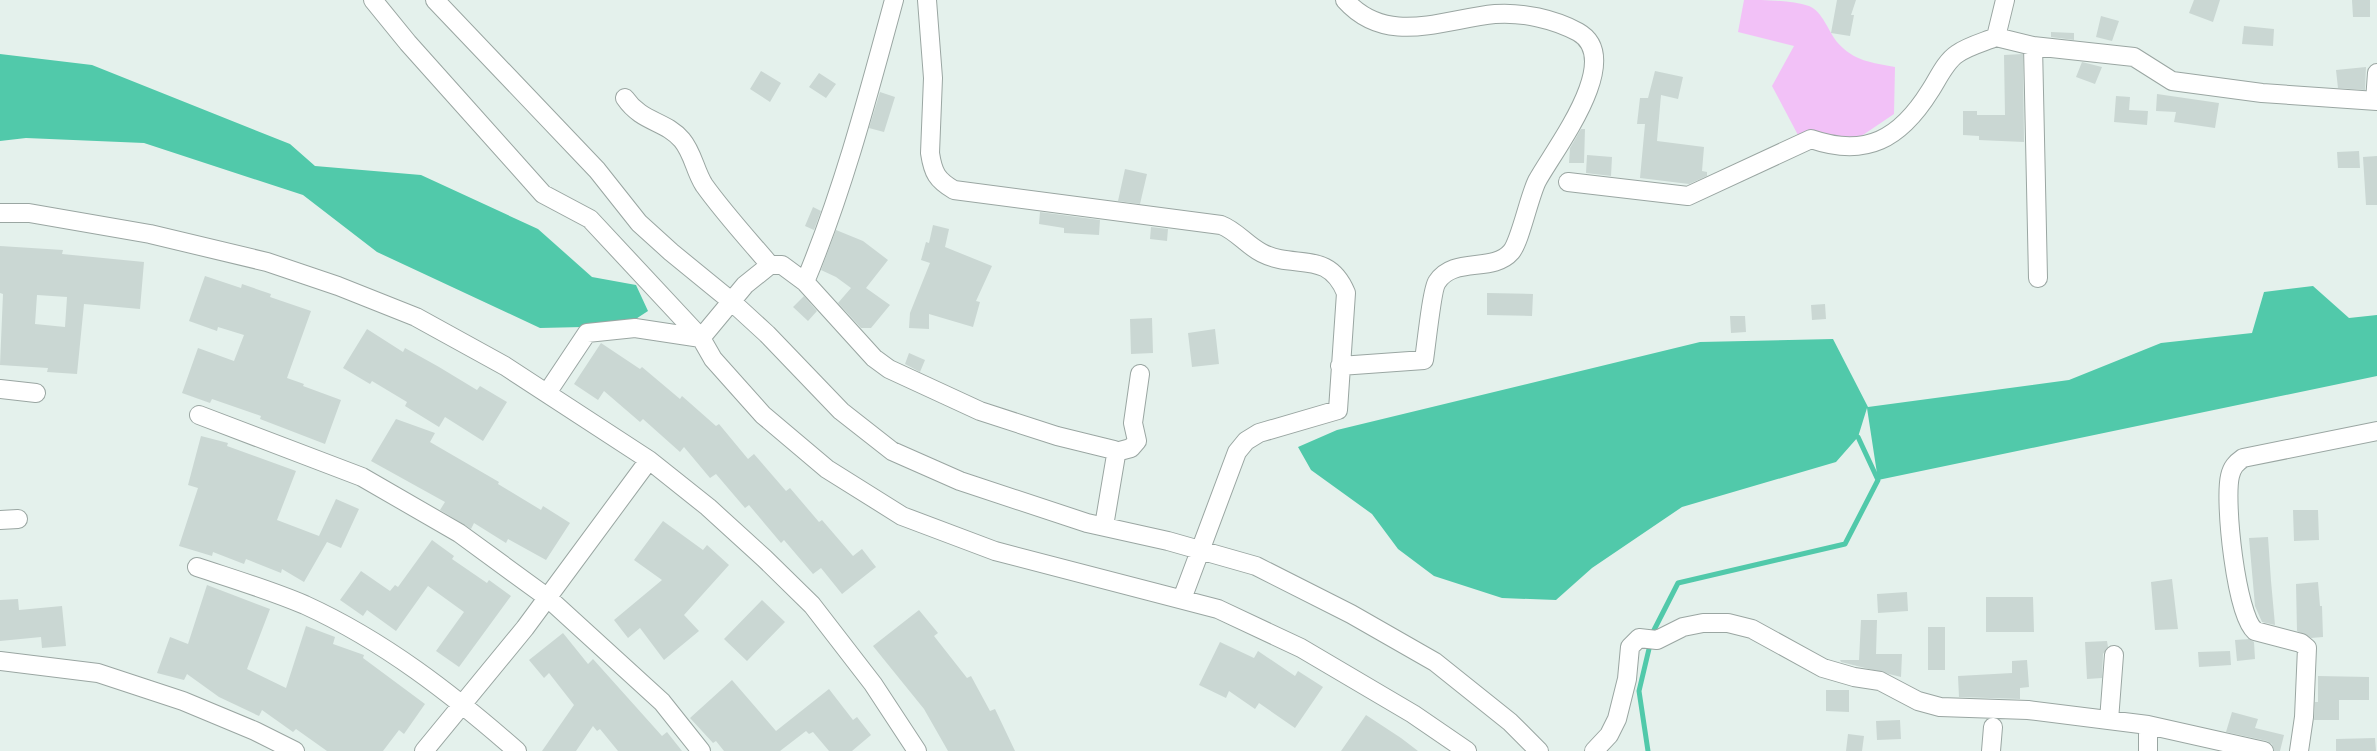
<svg xmlns="http://www.w3.org/2000/svg" width="2377" height="751" viewBox="0 0 2377 751" font-family="'DejaVu Sans',sans-serif">
  <rect width="100%" height="100%" fill="#e4f1ec"/>
  <!-- green -->
  <path fill="#f2c1f7" d="M1744,0C1764,0 1790,0 1809,6C1823,12 1828,31 1837,42C1853,61 1873,63 1895,67L1894,114L1857,139L1799,137L1772,86L1794,46L1738,32Z"/>
  <!-- water -->
  <path fill="#51c9aa" d="M0,54L92,65L290,144L315,166L421,175L538,229L592,277L636,285L648,311L625,326L540,328L377,252L303,195L144,143L26,138L0,141Z
    M2313,286L2349,318L2377,315V376L1878,480L1867,408L1858,437L1836,462L1682,507L1592,568L1556,600L1502,598L1434,576L1398,549L1372,514L1311,470L1298,447L1337,430L1700,342L1833,339L1868,407L2069,380L2161,343L2252,333L2264,292Z"/>
  <g fill="none" stroke-linecap="round" stroke-linejoin="round">
    <!-- stream -->
    <path stroke="#51c9aa" stroke-width="5" d="M1648,751L1639,691L1653,632L1678,583L1845,544L1878,480L1858,437"/>
  </g>
  <!-- building -->
  <path fill="#cad7d3" fill-rule="evenodd" d="M1837,0H1856L1851,15H1854L1850,36L1831,33Z
    M2194,0H2220L2213,22L2189,13Z
    M2352,0H2370V17H2353Z
    M2101,16L2119,21L2112,41L2096,37Z
    M2244,26L2274,29L2273,46L2242,44Z
    M2051,32L2074,33V40L2051,37Z
    M2023,54L2024,142L1979,140V136L1963,135V111H1977V115H2005L2004,55Z
    M2082,62L2102,67L2095,84L2076,77Z
    M2366,67L2365,90L2338,88L2336,70Z
    M761,71L781,83L770,102L750,89Z
    M1655,71L1683,77L1678,99L1661,95L1657,141L1704,147L1702,171L1707,172V176L1689,184L1640,178L1645,124H1637L1640,98H1648Z
    M819,73L836,84L826,98L809,87Z
    M880,92L895,97L884,132L869,128Z
    M2157,94L2219,103L2215,128L2174,122L2176,112L2156,111Z
    M2116,96L2130,97L2129,110L2148,111L2147,125L2114,122Z
    M1581,129H1585L1584,163H1569L1570,148Z
    M2359,151L2360,168H2338L2337,152Z
    M1587,155L1612,157L1611,176L1586,173Z
    M2377,156V205H2366L2363,157Z
    M1125,169L1147,174L1140,204L1118,201Z
    M813,207L821,211L814,230L805,226Z
    M1040,212L1100,220L1099,235L1064,233V228L1039,224Z
    M933,225L949,229L945,247L992,266L976,301L980,302L973,327L929,314V329L909,328L910,313L930,263L921,260L926,242L929,243Z
    M1151,227L1168,229L1167,241L1150,239Z
    M836,230L863,241L888,260L866,288L890,305L871,328H861L838,303L851,288L836,277L821,270Z
    M0,246L63,250L62,254L144,262L140,309L84,304L77,374L47,372L48,368L0,365L3,294L0,293ZM37,295L67,297L65,327L35,324Z
    M205,276L241,288L242,284L271,294L270,297L311,311L287,378L304,384L303,386L341,400L325,444L260,419L261,416L212,399L210,403L182,393L198,348L234,361L244,335L218,327L217,331L189,321Z
    M1487,293L1533,294L1532,316L1487,315Z
    M804,296L817,311L808,321L793,307Z
    M1825,304L1826,319L1812,320L1811,305Z
    M1730,316H1745L1746,332L1731,333Z
    M1152,318L1153,353L1131,354L1130,319Z
    M367,329L403,352L405,348L439,367L477,390L480,386L507,402L483,441L445,417L439,427L405,406L407,402L372,381L370,384L343,368Z
    M1215,329L1219,364L1192,367L1188,333Z
    M601,343L640,369L642,367L680,399L682,396L716,426L719,424L748,459L754,454L786,491L790,488L819,522L822,520L853,556L862,549L876,567L842,594L821,568L813,574L784,540L781,543L749,505L745,508L716,474L710,478L684,447L680,452L643,419L640,422L604,391L598,400L574,384Z
    M909,353L925,360L920,372L905,364Z
    M396,419L435,433L430,442L499,482L498,484L541,510L543,506L570,523L546,560L508,539L506,543L474,523L471,529L440,510L445,502L371,461Z
    M201,436L228,443L227,446L296,471L277,520L319,536L336,499L359,509L341,548L327,542L304,582L282,569L281,573L246,559L244,564L213,552L212,556L179,546L198,488L188,485Z
    M2293,510H2318L2319,540L2294,541Z
    M663,521L703,550L707,545L729,565L684,615L699,631L664,660L640,628L628,638L614,620L662,580L634,560Z
    M2268,537L2271,581L2275,625L2262,622L2255,606L2249,538Z
    M432,540L454,556L452,559L487,583L489,580L511,596L459,667L436,651L464,612L428,586L396,631L367,610L363,616L340,600L361,571L390,591L395,585L398,587Z
    M2172,579L2178,629L2155,630L2151,582Z
    M2318,582L2320,606H2322L2323,637L2311,638L2297,631L2296,584Z
    M207,585L270,609L247,669L286,688L306,626L335,637L333,644L364,655L363,658L425,704L404,734L399,730L383,751H327L296,729L293,732L262,710L259,716L219,697L187,674L184,680L157,673L170,637L188,644Z
    M1907,592L1908,611L1878,613L1877,594Z
    M1986,597H2033L2034,632H1986Z
    M18,599L19,610L62,606L66,646L42,648L41,637L0,641V600Z
    M762,600L785,622L747,661L724,639Z
    M919,610L938,633L934,636L967,678L971,676L990,711L995,709L1015,751H948L924,709L873,646Z
    M1861,620H1877L1876,654H1902L1901,677L1841,662L1840,660H1859Z
    M1928,627H1945V670H1928Z
    M563,633L588,664L593,659L662,736L667,732L682,751H618L600,729L597,731L593,726L576,751H542L574,705L549,673L544,678L529,660Z
    M2249,639L2254,642L2255,659L2237,661L2235,640Z
    M2107,641L2108,647L2103,654L2102,678L2087,679L2085,642Z
    M1220,642L1254,658L1258,651L1295,676L1298,671L1323,687L1295,728L1259,703L1255,709L1229,691L1226,698L1199,685Z
    M2230,651L2231,665L2199,667L2198,652Z
    M2027,660L2029,687L2020,688V699L1959,697L1958,676L2012,673V661Z
    M2318,676L2369,677V700H2339V720H2314L2315,702H2318Z
    M732,680L776,731L829,689L853,720L857,717L871,735L852,751H829L813,732L809,734L806,731L780,751H724L716,741L713,743L690,718Z
    M1826,690H1849V712L1826,711Z
    M2232,712L2258,719L2255,728L2284,735L2280,751H2274L2272,744L2267,741L2226,732Z
    M1366,715L1401,738L1418,751H1341Z
    M1900,720L1901,739L1877,740L1876,721Z
    M1848,734L1864,736L1862,751H1846Z
    M2375,738L2376,751H2336V739Z"/>
  <g fill="none" stroke-linecap="round" stroke-linejoin="round">
    <!-- minor casing -->
    <g stroke="#9aa6a2" stroke-width="20">
      <path id="minor" d="M373,0L408,43L543,194L590,219L701,338L713,359L763,415L827,469L902,516L995,551L1218,609L1301,648L1413,714L1467,751
        M435,0L597,170L639,223L671,252L731,301L767,334L841,411L892,451L960,481L1087,523L1168,541L1256,566L1351,614L1435,662L1510,722L1539,751
        M927,0L933,78L930,153C933,173 937,180 954,190L1221,225C1237,231 1246,245 1262,253C1295,270 1328,249 1346,293L1338,410L1259,433L1246,441L1237,452L1182,599
        M1996,37L2033,46L2134,57L2172,81L2262,93L2377,101
        M2033,46L2038,278
        M625,98C642,123 665,120 682,140C693,153 695,171 704,185C724,213 748,239 770,265
        M2375,101L2377,73
        M1568,182L1688,196L1811,139C1866,158 1900,139 1930,91C1938,79 1945,62 1957,54C1968,46 1984,42 1996,37L2005,0
        M0,213H29L150,234L267,262L338,286L416,317L505,366L649,460L708,507L764,558L812,605L873,684L917,751
        M805,282C843,191 868,96 894,0
        M701,338L745,285L770,265H782L805,282L874,358L889,369L980,411L1057,436L1114,450L1116,455L1104,526
        M1340,366L1424,360C1426,347 1432,289 1437,282C1453,256 1493,273 1511,252C1520,242 1529,197 1537,181C1553,151 1626,59 1578,32C1554,19 1522,12 1495,14C1443,19 1387,47 1345,0
        M0,389L36,393
        M547,393L587,333L635,328L701,338
        M199,415L362,477L459,533L548,598L662,702L701,751
        M1116,452L1131,448L1137,441L1133,423L1140,374
        M0,520L18,519
        M197,567C233,579 270,590 305,605C384,641 452,694 517,751
        M0,661L98,673L183,701L255,731L295,751
        M2109,720L2114,655
        M424,751L525,628L649,460
        M1594,751L1609,735L1617,719L1627,679L1630,647L1639,638L1657,640L1683,627L1703,623H1728L1752,629L1823,668L1854,677L1880,681L1918,701L1940,707L2028,710L2148,725L2264,751
        M1991,751L1993,727
        M2148,751V725
        M2299,751L2304,717L2307,648L2301,643L2255,631C2236,615 2224,501 2230,476C2232,467 2236,463 2243,458L2377,431"/>
    </g>
    <!-- minor -->
    <use href="#minor" stroke="#fff" stroke-width="18"/>
  </g>
</svg>
